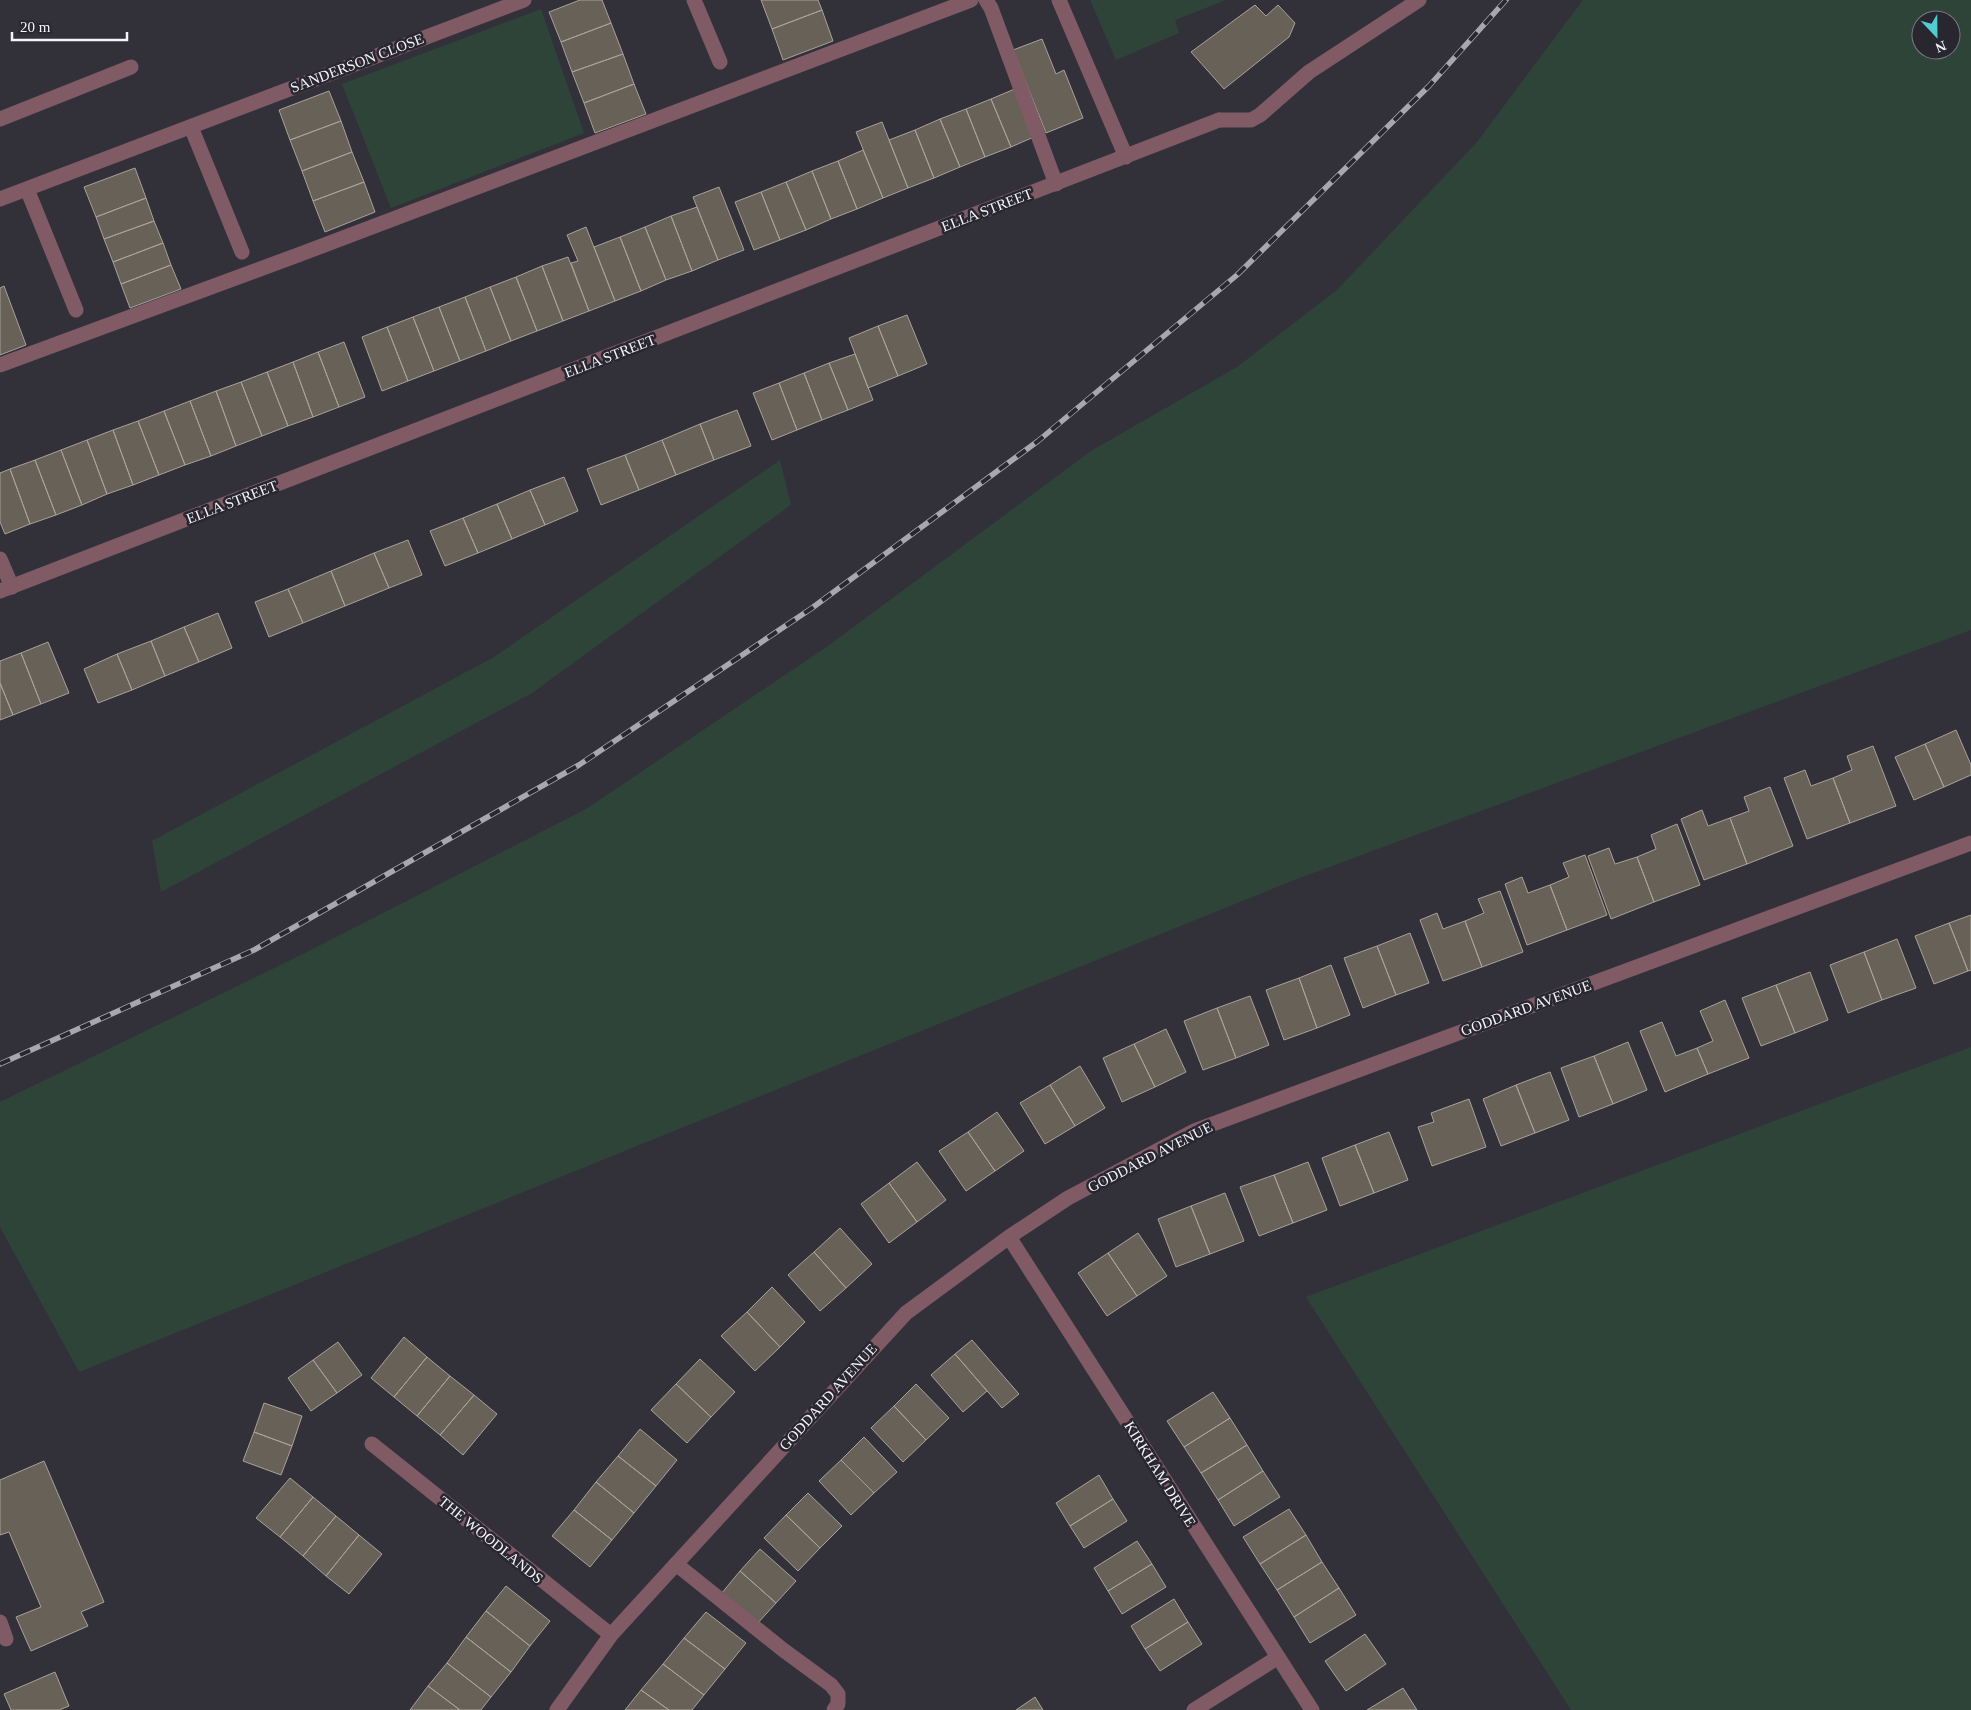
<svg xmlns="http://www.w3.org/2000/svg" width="1971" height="1710" viewBox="0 0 1971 1710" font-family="Georgia,serif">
  <rect width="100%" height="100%" fill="#32313a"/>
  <!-- green -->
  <path fill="#2e4439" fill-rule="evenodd" d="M1090,0H1226L1175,20L1179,33L1116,60Z
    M1583,0H1971V630L1294,880L79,1372L0,1227V1102L303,954L586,809L828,646L1091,451L1237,367L1337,290L1477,142ZM1921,20H1951V50H1921Z
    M541,9L584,133L391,208L342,84Z
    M780,460L791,505L532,693L161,892L152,841L494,657Z
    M1971,1047V1710H1571L1306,1297Z"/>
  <!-- building -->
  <path fill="#676158" stroke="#a9a299" d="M580,0H602L611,23L561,42L549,12Z
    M761,0H818L822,10L772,29Z
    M1255,5L1266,16L1278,5L1295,23L1289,37L1224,89L1191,52Z
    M822,10L833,41L783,60L772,29Z
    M611,23L623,54L572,72L561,42Z
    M1042,39L1056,74L1064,70L1083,118L1046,133L1013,50Z
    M623,54L634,84L584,103L572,72Z
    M634,84L646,114L595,133L584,103Z
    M1017,88L1036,136L1011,147L991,99Z
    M329,91L341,121L290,140L279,110Z
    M991,99L1011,147L985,157L966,109Z
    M966,109L985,157L960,167L940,119Z
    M940,119L960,167L934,178L915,130Z
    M341,121L352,152L302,171L290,140Z
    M882,122L908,188L883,198L856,132Z
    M915,130L934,178L908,188L889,140Z
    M863,150L883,198L857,209L838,161Z
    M352,152L364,182L313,201L302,171Z
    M838,161L857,209L831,219L812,171Z
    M135,168L146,198L96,217L84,187Z
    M812,171L831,219L806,230L786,182Z
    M364,182L375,212L325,232L313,201Z
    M786,182L806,230L780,240L761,192Z
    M719,187L744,250L718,260L693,197Z
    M761,192L780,240L754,250L735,202Z
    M146,198L154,221L104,239L96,217Z
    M697,207L718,260L692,271L671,216Z
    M671,216L692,271L666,280L645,227Z
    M154,221L163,243L113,262L104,239Z
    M586,227L615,301L589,311L571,263L578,261L567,235Z
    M645,227L666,280L641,291L620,237Z
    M620,237L641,291L615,301L594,247Z
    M163,243L171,265L121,284L113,262Z
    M568,257L589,311L563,321L542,266Z
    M171,265L181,289L130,308L121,284Z
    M542,266L563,321L537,331L516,277Z
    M516,277L537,331L511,341L490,287Z
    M4,286L26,345L0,355V288Z
    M490,287L511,341L486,351L465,297Z
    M465,297L486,351L460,361L439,307Z
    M439,307L460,361L434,371L413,317Z
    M907,315L927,364L898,376L878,326Z
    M413,317L434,371L408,381L387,327Z
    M878,326L898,376L868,388L849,338Z
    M387,327L408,381L382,391L362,337Z
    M344,342L365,397L339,407L318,352Z
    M318,352L339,407L313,417L293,362Z
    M855,354L873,400L848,410L829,363Z
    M293,362L313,417L288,426L267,372Z
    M829,363L848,410L822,420L804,373Z
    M267,372L288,426L262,436L241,382Z
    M804,373L822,420L797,430L779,383Z
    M241,382L262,436L236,446L216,391Z
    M779,383L797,430L772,440L753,393Z
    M216,391L236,446L211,456L190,401Z
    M190,401L211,456L185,465L164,411Z
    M737,410L751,446L714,460L700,424Z
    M164,411L185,465L159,475L138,421Z
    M138,421L159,475L133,485L113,430Z
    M700,424L714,460L676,475L662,440Z
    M113,430L133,485L107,494L87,440Z
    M87,440L107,494L82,505L61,450Z
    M662,440L676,475L639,490L625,455Z
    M61,450L82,505L56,515L35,460Z
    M625,455L639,490L601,505L587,469Z
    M35,460L56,515L30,524L10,469Z
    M10,469L30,524L5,534L0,522V473Z
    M564,477L578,511L545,525L530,490Z
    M530,490L545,525L512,539L497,504Z
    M497,504L512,539L478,553L463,518Z
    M463,518L478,553L445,566L430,531Z
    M408,540L422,575L389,588L374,553Z
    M374,553L389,588L345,606L331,571Z
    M331,571L345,606L303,623L288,589Z
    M288,589L303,623L269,637L255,602Z
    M218,613L232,648L199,662L184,627Z
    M184,627L199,662L165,676L151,641Z
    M151,641L165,676L132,690L117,654Z
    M48,642L69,693L41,704L21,653Z
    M21,653L41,704L13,715L0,683V661Z
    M117,654L132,690L98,703L84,669Z
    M0,683L13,715L0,720Z
    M1956,730L1971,765V775L1944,787L1925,744Z
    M1925,744L1944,787L1914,800L1895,757Z
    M1873,746L1896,806L1850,823L1833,778L1852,770L1847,756Z
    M1805,770L1811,786L1833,778L1850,823L1807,839L1784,778Z
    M1770,787L1793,846L1747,864L1730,818L1749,811L1744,797Z
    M1702,810L1708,826L1730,818L1747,864L1704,880L1681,819Z
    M1677,824L1700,885L1654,902L1637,857L1656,849L1651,835Z
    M1609,848L1615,864L1637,857L1654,902L1611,919L1588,856Z
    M1585,855L1607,915L1567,930L1550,885L1569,877L1563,863Z
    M1522,877L1528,893L1550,885L1567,930L1527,945L1505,884Z
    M1500,891L1523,952L1482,967L1465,921L1484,913L1478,899Z
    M1437,913L1443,929L1465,921L1482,967L1443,981L1420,920Z
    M1971,915V970L1968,971L1949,923Z
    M1949,923L1968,971L1934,984L1915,936Z
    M1410,933L1429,983L1396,995L1377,946Z
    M1897,939L1916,988L1882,1000L1864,952Z
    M1377,946L1396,995L1363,1008L1344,958Z
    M1864,952L1882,1000L1848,1013L1830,965Z
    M1331,965L1350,1015L1317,1028L1299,978Z
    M1810,972L1828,1020L1795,1033L1776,985Z
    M1299,978L1317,1028L1284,1040L1266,990Z
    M1776,985L1795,1033L1761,1046L1742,998Z
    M1250,996L1269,1045L1236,1058L1217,1008Z
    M1725,1000L1749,1058L1708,1074L1697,1048L1713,1041L1700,1011Z
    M1217,1008L1236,1058L1203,1070L1184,1021Z
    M1662,1022L1676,1056L1697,1048L1708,1074L1665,1092L1640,1031Z
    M1166,1029L1186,1072L1155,1087L1134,1044Z
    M1628,1042L1647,1090L1613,1104L1594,1056Z
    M1134,1044L1155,1087L1122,1102L1103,1058Z
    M1594,1056L1613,1104L1579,1117L1561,1068Z
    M1080,1066L1105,1108L1075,1126L1050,1085Z
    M1550,1072L1569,1120L1535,1133L1516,1085Z
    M1050,1085L1075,1126L1045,1144L1020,1103Z
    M1516,1085L1535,1133L1501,1146L1483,1099Z
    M1469,1099L1486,1147L1432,1166L1418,1127L1434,1122L1431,1113Z
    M997,1112L1024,1151L995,1171L968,1132Z
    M968,1132L995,1171L966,1191L939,1151Z
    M1389,1132L1408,1180L1374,1193L1355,1145Z
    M1355,1145L1374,1193L1340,1206L1322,1158Z
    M917,1162L946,1200L917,1222L889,1183Z
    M1308,1162L1327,1210L1293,1223L1274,1175Z
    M1274,1175L1293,1223L1259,1236L1240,1187Z
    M889,1183L917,1222L889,1243L861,1204Z
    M1225,1193L1244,1241L1210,1254L1191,1206Z
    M1191,1206L1210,1254L1176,1267L1158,1219Z
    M840,1228L872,1264L846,1288L814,1252Z
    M1138,1233L1167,1276L1137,1296L1108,1253Z
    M814,1252L846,1288L820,1311L788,1275Z
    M1108,1253L1137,1296L1107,1316L1078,1273Z
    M772,1287L805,1322L780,1347L747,1312Z
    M747,1312L780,1347L755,1371L721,1336Z
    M404,1337L427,1357L394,1397L371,1378Z
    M972,1340L1019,1394L1002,1408L955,1354Z
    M338,1342L362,1375L337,1393L313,1360Z
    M955,1354L987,1391L963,1412L931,1375Z
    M427,1357L450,1376L417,1416L394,1397Z
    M700,1359L735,1392L711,1417L676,1384Z
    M313,1360L337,1393L311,1411L288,1378Z
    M450,1376L474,1395L440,1435L417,1416Z
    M676,1384L711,1417L687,1443L651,1410Z
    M916,1384L949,1418L926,1440L894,1406Z
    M1213,1392L1230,1418L1184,1447L1167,1421Z
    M474,1395L497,1414L463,1455L440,1435Z
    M264,1403L302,1416L292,1446L254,1432Z
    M894,1406L926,1440L903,1462L871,1428Z
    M1230,1418L1247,1445L1201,1473L1184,1447Z
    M640,1429L677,1460L656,1486L618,1456Z
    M254,1432L292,1446L281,1475L243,1461Z
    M864,1437L897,1472L874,1493L841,1460Z
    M1247,1445L1263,1471L1218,1500L1201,1473Z
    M618,1456L656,1486L634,1513L596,1482Z
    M841,1460L874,1493L851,1515L819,1481Z
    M44,1461L104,1602L81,1612L88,1626L31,1651L16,1617L41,1607L9,1532L0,1535V1480Z
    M1263,1471L1280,1497L1234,1526L1218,1500Z
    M1099,1475L1113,1499L1070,1526L1056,1503Z
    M290,1478L313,1497L280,1537L256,1518Z
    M596,1482L634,1513L612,1540L574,1510Z
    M808,1493L842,1526L820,1548L786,1515Z
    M313,1497L336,1516L303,1556L280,1537Z
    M1113,1499L1127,1521L1084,1548L1070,1526Z
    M1289,1509L1306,1535L1260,1564L1243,1537Z
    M574,1510L612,1540L590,1567L552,1536Z
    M786,1515L820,1548L798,1571L764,1538Z
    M336,1516L359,1535L326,1576L303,1556Z
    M359,1535L382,1554L349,1594L326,1576Z
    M1306,1535L1322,1562L1277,1590L1260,1564Z
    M1137,1541L1152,1564L1108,1591L1094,1568Z
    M760,1549L796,1581L776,1603L740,1571Z
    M1322,1562L1339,1588L1294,1617L1277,1590Z
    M1152,1564L1166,1587L1122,1614L1108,1591Z
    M740,1571L776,1603L756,1625L721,1594Z
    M506,1586L550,1621L530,1646L486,1611Z
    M1339,1588L1356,1615L1310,1643L1294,1617Z
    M1174,1599L1188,1622L1145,1649L1131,1626Z
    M486,1611L530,1646L511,1672L466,1637Z
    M706,1612L746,1643L725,1669L684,1638Z
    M1188,1622L1202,1644L1160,1671L1145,1649Z
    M1365,1634L1386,1664L1346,1691L1325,1661Z
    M466,1637L511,1672L491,1697L447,1663Z
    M684,1638L725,1669L704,1695L663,1664Z
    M447,1663L491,1697L481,1710H460L428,1686Z
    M663,1664L704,1695L692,1710H669L641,1690Z
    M55,1672L69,1706L59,1710H11L4,1694Z
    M428,1686L460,1710H410Z
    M1403,1688L1417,1710H1367Z
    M641,1690L669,1710H625Z
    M1035,1697L1043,1710H1016Z"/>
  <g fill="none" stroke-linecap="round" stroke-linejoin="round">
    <!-- lane -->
    <path stroke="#805b66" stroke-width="15" d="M986,0L991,8L1056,184
      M0,119L131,67
      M1219,120H1251L1260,115L1309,72L1419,0
      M0,365L298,255L971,0
      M0,559L12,587
      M676,1564L782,1649L831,1685L838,1694V1704L834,1710"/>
    <!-- street -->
    <path stroke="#805b66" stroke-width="15" d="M694,0L720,62
      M1059,0L1126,157
      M191,127L242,252
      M27,189L76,310
      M0,199L524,0
      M0,591L1219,120
      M1009,1237L1312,1710
      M372,1444L611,1635
      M0,1622L6,1639
      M557,1710L611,1635L906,1313L1009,1237L1068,1198L1194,1131L1971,843
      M1194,1710L1277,1658"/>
    <!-- rail casing -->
    <g stroke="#a8a7ae" stroke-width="5.5">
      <path id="rail" d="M0,1064L254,950L579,765L812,608L1038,441L1237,275L1429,86L1506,0"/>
    </g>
    <!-- rail -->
    <use href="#rail" stroke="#282730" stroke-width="4" stroke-dasharray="11" stroke-linecap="butt"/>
  </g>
  <g text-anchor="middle" stroke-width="5" stroke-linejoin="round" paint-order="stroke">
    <!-- street labels -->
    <g font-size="15" fill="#f4f3f9" stroke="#282730">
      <text transform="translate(357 63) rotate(-21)" y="5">SANDERSON CLOSE</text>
      <text transform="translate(987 210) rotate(-21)" y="5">ELLA STREET</text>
      <text transform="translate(610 356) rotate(-21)" y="5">ELLA STREET</text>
      <text transform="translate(232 502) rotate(-21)" y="5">ELLA STREET</text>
      <text transform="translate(1526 1008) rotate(-20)" y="5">GODDARD AVENUE</text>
      <text transform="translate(1150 1157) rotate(-27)" y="5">GODDARD AVENUE</text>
      <text transform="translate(828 1397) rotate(-48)" y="5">GODDARD AVENUE</text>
      <text transform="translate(1160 1474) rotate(58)" y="5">KIRKHAM DRIVE</text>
      <text transform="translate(491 1540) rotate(39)" y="5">THE WOODLANDS</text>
    </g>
  </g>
  <!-- north arrow -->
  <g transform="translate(1936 35) rotate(158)"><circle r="24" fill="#282730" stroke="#7a7980"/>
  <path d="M0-4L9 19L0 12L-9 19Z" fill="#51ccd1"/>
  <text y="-8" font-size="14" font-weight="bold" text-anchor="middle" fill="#f4f3f9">N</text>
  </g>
  <!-- scale -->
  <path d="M12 32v8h115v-8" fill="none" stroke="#f4f3f9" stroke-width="2.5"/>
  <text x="20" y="32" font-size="15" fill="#f4f3f9" stroke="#282730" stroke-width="4" paint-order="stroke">20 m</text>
</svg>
